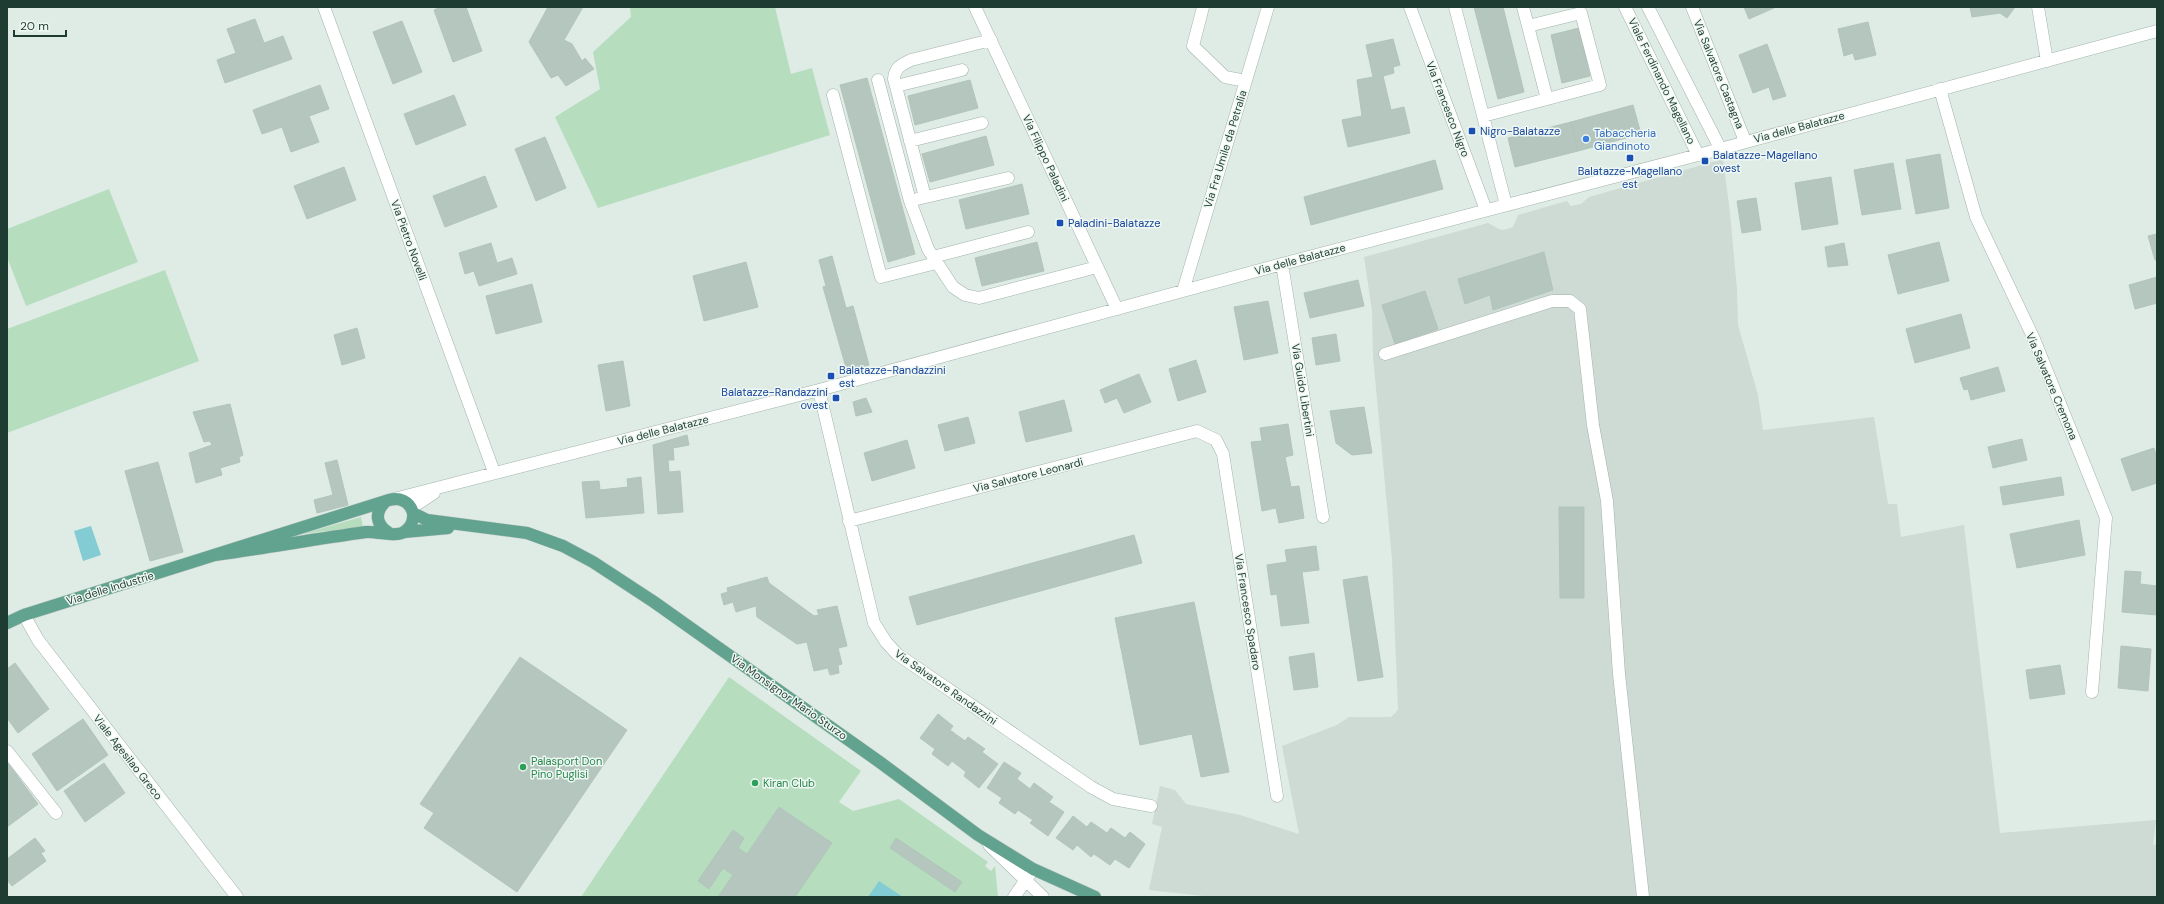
<svg xmlns="http://www.w3.org/2000/svg" width="2164" height="904" viewBox="0 0 2164 904" font-family="'DM Sans',sans-serif">
  <rect width="100%" height="100%" fill="#dfebe5"/>
  <!-- built -->
  <path fill="#cddbd4" d="M1723,159L1730,213L1737,290L1738,325L1758,395L1763,430L1874,417L1888,504H1897L1901,537L1964,525L2000,833L2156,820L2153,845L2157,844V897H1213L1149,890L1162,827L1152,824L1160,786L1175,790L1186,804L1240,815L1299,834L1282,746L1337,725L1349,717H1391L1398,710L1392,559L1373,356L1372,311L1364,257L1488,223L1501,230L1507,229L1513,227L1518,215L1567,201L1571,206L1581,204L1589,197Z"/>
  <!-- green -->
  <path fill="#b6debe" d="M630,7H775L791,74L812,68L830,135L598,208L555,117L600,89L593,52L631,17Z
    M109,189L138,262L26,306L7,257V229Z
    M165,270L199,361L7,433V329Z
    M361,517L363,527L302,534Z
    M729,677L861,771L839,802L853,811L899,799L988,862L985,866L991,871L995,866L998,897H581Z"/>
  <!-- water -->
  <path fill="#83ccd4" d="M91,526L101,555L83,561L74,531Z
    M879,881L903,897H868Z"/>
  <!-- building -->
  <path fill="#b4c6be" stroke="#b1c5bb" d="M441,7H466L482,51L453,62L434,10Z
    M548,7H583L564,40L572,44L582,61L585,58L594,69L566,86L558,75L551,78L529,42Z
    M1474,7H1503L1524,92L1498,99Z
    M1744,7H1776L1749,19Z
    M1970,7H2015L2007,18L2000,13L1972,17Z
    M255,19L264,43L283,36L292,59L225,83L217,60L236,53L227,29Z
    M402,21L422,72L393,84L373,32Z
    M1868,22L1876,55L1855,60L1853,53L1844,56L1838,29Z
    M1579,28L1590,76L1562,83L1551,35Z
    M1393,39L1400,65L1393,67L1394,73L1383,76L1391,110L1404,107L1410,133L1348,147L1342,120L1362,116L1357,80L1373,77L1366,45Z
    M1767,44L1786,96L1773,100L1769,87L1753,93L1739,55Z
    M867,78L915,254L888,262L840,85Z
    M970,80L978,108L915,125L908,96Z
    M320,85L329,109L309,116L319,142L291,152L282,127L262,134L253,110Z
    M454,95L466,125L416,145L404,114Z
    M1633,105L1641,134L1578,151L1571,122Z
    M1571,122L1578,151L1515,167L1508,138Z
    M986,136L994,165L930,182L922,154Z
    M545,137L566,188L536,201L515,149Z
    M1940,154L1949,208L1916,214L1906,160Z
    M1435,160L1443,189L1311,225L1304,197Z
    M1893,163L1901,209L1862,215L1854,170Z
    M344,167L356,200L307,219L294,186Z
    M485,176L497,207L445,227L433,196Z
    M1831,177L1838,224L1802,230L1795,183Z
    M1022,184L1029,214L966,229L959,200Z
    M1756,198L1761,230L1742,233L1737,201Z
    M2157,234V260H2155L2148,236Z
    M1037,242L1044,271L982,286L975,258Z
    M1939,242L1949,281L1898,294L1888,255Z
    M491,243L497,263L512,258L517,274L479,286L474,271L465,274L459,253Z
    M1844,243L1848,265L1828,267L1825,247Z
    M1544,252L1553,290L1493,310L1490,295L1465,304L1458,279Z
    M832,256L846,308L853,306L869,365L847,371L823,287L826,286L819,260Z
    M746,262L758,307L704,321L693,276Z
    M2157,277V303L2135,309L2129,285Z
    M1358,280L1364,306L1310,318L1304,293Z
    M532,284L542,322L496,334L486,296Z
    M1425,291L1438,329L1395,344L1382,305Z
    M1268,301L1278,353L1244,360L1234,307Z
    M1961,314L1970,348L1915,363L1906,329Z
    M357,328L365,358L342,365L334,335Z
    M1336,334L1340,361L1316,365L1312,338Z
    M1196,360L1206,392L1178,401L1169,369Z
    M623,361L630,406L606,411L598,365Z
    M1998,367L2005,391L1971,400L1968,389L1964,390L1960,378Z
    M1139,374L1151,402L1124,413L1117,398L1105,403L1100,390Z
    M866,398L872,412L856,416L853,402Z
    M1064,400L1072,431L1026,442L1019,412Z
    M230,404L243,455L239,457L240,462L220,468L222,475L196,483L189,453L212,445L210,441L204,442L193,412Z
    M1364,407L1372,453L1352,455L1336,443L1330,411Z
    M968,417L975,443L945,451L938,425Z
    M1288,424L1293,455L1285,457L1291,487L1299,486L1304,518L1279,523L1276,508L1262,511L1251,442L1262,441L1260,428Z
    M687,435L689,445L673,448L674,460H668L669,472L680,471L683,512L658,514L653,445Z
    M2022,439L2027,460L1993,468L1988,447Z
    M907,440L915,468L872,481L864,453Z
    M2154,448L2157,458V483L2132,491L2121,459Z
    M337,460L348,505L317,513L314,500L333,495L325,463Z
    M158,462L183,552L150,561L125,471Z
    M641,477L644,513L586,518L582,482L599,481L600,490L628,487L627,479Z
    M2061,477L2064,495L2003,505L2000,487Z
    M1559,507H1584V598H1560Z
    M2079,520L2085,555L2017,568L2010,534Z
    M1134,535L1142,563L917,625L909,597Z
    M1316,546L1319,570L1302,572L1309,623L1281,626L1277,594L1271,595L1267,565L1287,562L1285,550Z
    M2125,571L2141,572L2140,584L2157,586V615L2122,612Z
    M1367,576L1383,677L1358,681L1343,580Z
    M767,577L769,583L814,616L819,615L817,610L837,606L847,646L838,648L842,664L838,665L839,673L830,675L828,668L814,671L807,642L797,644L757,617L756,606L736,612L733,602L724,605L721,594L728,592L727,588Z
    M1194,602L1229,772L1201,777L1192,734L1140,745L1115,618Z
    M2121,646L2151,649L2148,691L2118,688Z
    M1314,653L1318,687L1294,690L1289,657Z
    M520,657L627,730L517,892L424,828L434,813L420,804Z
    M15,663L49,709L18,733L7,718V669Z
    M2060,665L2065,694L2030,699L2026,670Z
    M938,714L953,726L950,730L965,741L968,737L985,749L982,752L998,764L979,788L964,776L966,772L952,761L948,766L932,754L935,749L920,738Z
    M83,719L108,755L57,791L32,754Z
    M7,762L16,774L7,781Z
    M1004,762L1021,773L1017,779L1030,789L1034,783L1053,797L1049,802L1064,812L1048,836L1030,823L1033,820L1018,810L1015,814L999,803L1002,798L987,788Z
    M104,763L125,793L85,822L64,791Z
    M16,774L38,804L7,827V781Z
    M779,807L832,843L795,897H718L733,875L723,868L709,889L698,881L733,830L744,838L738,848L747,854Z
    M1073,816L1087,827L1091,822L1107,833L1111,828L1125,838L1130,832L1145,844L1129,868L1115,859L1110,865L1094,854L1091,857L1077,845L1073,850L1056,838Z
    M35,838L45,851L41,853L46,861L12,886L7,880V859Z
    M896,838L962,882L955,892L890,848Z"/>
  <g fill="none" stroke-linecap="round" stroke-linejoin="round">
    <!-- minor casing -->
    <g stroke="#a2b3ac" stroke-width="13">
      <path id="minor" d="M324,7L494,472
        M975,7L1117,309
        M1203,7L1193,46L1225,77L1246,81
        M1410,7L1486,210
        M1455,7L1506,205
        M1523,7L1547,99
        M1625,7L1698,155
        M1648,7L1720,148
        M1692,7L1745,141
        M2038,7L2047,61
        M878,80L910,201L928,249L953,287L965,295L979,298L1097,267
        M896,86L962,70
        M1940,89L1976,217L2034,339L2106,518L2092,692
        M833,95L881,277L936,263
        M1483,116L1600,85L1581,13L1528,26
        M910,141L982,123
        M925,197L894,79C895,67 901,65 911,60L991,40
        M917,199L1008,178
        M933,257L1028,232
        M1282,264L1323,517
        M1183,291L1268,7
        M1385,354L1552,301H1570L1580,309L1593,425L1607,501L1619,674L1643,897
        M819,390L874,623L886,642L897,654L1091,787L1113,799L1151,806
        M394,499L819,390L1282,264L1698,155L2157,31
        M411,508L434,493
        M849,521L1197,431L1216,440L1223,454L1277,796
        M24,615L38,640L237,897
        M7,751L56,813
        M989,845L1043,897
        M1014,897L1030,874"/>
    </g>
    <!-- major casing -->
    <g stroke="#c0c8c6" stroke-width="13">
      <path id="major" d="M385,502C374,513 376,525 389,533
        M413,513L427,520L527,533L563,546L593,562L654,602L881,763L978,835L1033,869L1095,897
        M404,532L448,528
        M7,623L24,615L389,500C399,497 410,501 413,513C414,521 410,529 402,533C392,537 377,531 366,532C315,539 265,548 215,555"/>
    </g>
    <!-- minor -->
    <use href="#minor" stroke="#fff" stroke-width="12"/>
    <!-- major -->
    <use href="#major" stroke="#61a38e" stroke-width="12"/>
  </g>
  <!-- markers -->
  <g fill="#1a4fb4" stroke="#eff8f3" stroke-width="1.5">
    <rect x="1468" y="127" width="8" height="8" rx="2"/>
    <rect x="1626" y="154" width="8" height="8" rx="2"/>
    <rect x="1701" y="157" width="8" height="8" rx="2"/>
    <rect x="1056" y="219" width="8" height="8" rx="2"/>
    <rect x="827" y="372" width="8" height="8" rx="2"/>
    <rect x="832" y="394" width="8" height="8" rx="2"/>
  </g>
  <circle fill="#3f7fe0" stroke="#eff8f3" stroke-width="1.5" cx="1586" cy="139" r="4"/>
  <g fill="#2e9e5b" stroke="#eff8f3" stroke-width="1.5">
    <circle cx="523" cy="767" r="4"/>
    <circle cx="755" cy="783" r="4"/>
  </g>
  <g text-anchor="middle" stroke-width="3" stroke-linejoin="round" paint-order="stroke">
    <!-- street labels -->
    <g font-size="11" fill="#1f3c32" stroke="#eff8f3">
      <text transform="translate(1719 74) rotate(68)" y="4">Via Salvatore Castagna</text>
      <text transform="translate(1662 81) rotate(64)" y="4">Viale Ferdinando Magellano</text>
      <text transform="translate(1448 109) rotate(69)" y="4">Via Francesco Nigro</text>
      <text transform="translate(1799 127) rotate(-15)" y="4">Via delle Balatazze</text>
      <text transform="translate(1225 149) rotate(-73)" y="4">Via Fra Umile da Petralia</text>
      <text transform="translate(1046 158) rotate(65)" y="4">Via Filippo Paladini</text>
      <text transform="translate(409 240) rotate(70)" y="4">Via Pietro Novelli</text>
      <text transform="translate(1300 259) rotate(-15)" y="4">Via delle Balatazze</text>
      <text transform="translate(2052 386) rotate(67)" y="4">Via Salvatore Cremona</text>
      <text transform="translate(1303 390) rotate(81)" y="4">Via Guido Libertini</text>
      <text transform="translate(663 430) rotate(-14)" y="4">Via delle Balatazze</text>
      <text transform="translate(1028 475) rotate(-14)" y="4">Via Salvatore Leonardi</text>
      <text transform="translate(110 588) rotate(-17)" y="4">Via delle Industrie</text>
      <text transform="translate(1248 612) rotate(81)" y="4">Via Francesco Spadaro</text>
      <text transform="translate(946 687) rotate(35)" y="4">Via Salvatore Randazzini</text>
      <text transform="translate(789 697) rotate(35)" y="4">Via Monsignor Mario Sturzo</text>
      <text transform="translate(128 757) rotate(52)" y="4">Viale Agesilao Greco</text>
    </g>
    <!-- transit labels -->
    <g font-size="11" fill="#164399" stroke="#eff8f3" text-anchor="start">
      <text x="1480" y="135">Nigro-Balatazze</text>
      <text x="1713" y="159">Balatazze-Magellano<tspan x="1713" dy="13">ovest</tspan></text>
      <text x="1630" y="175" text-anchor="middle">Balatazze-Magellano<tspan x="1630" dy="13">est</tspan></text>
      <text x="1068" y="227">Paladini-Balatazze</text>
      <text x="839" y="374">Balatazze-Randazzini<tspan x="839" dy="13">est</tspan></text>
      <text x="828" y="396" text-anchor="end">Balatazze-Randazzini<tspan x="828" dy="13">ovest</tspan></text>
    </g>
    <!-- shop labels -->
    <g font-size="11" fill="#366cbe" stroke="#eff8f3" text-anchor="start">
      <text x="1594" y="137">Tabaccheria<tspan x="1594" dy="13">Giandinoto</tspan></text>
    </g>
    <!-- leisure labels -->
    <g font-size="11" fill="#27864d" stroke="#eff8f3" text-anchor="start">
      <text x="531" y="765">Palasport Don<tspan x="531" dy="13">Pino Puglisi</tspan></text>
      <text x="763" y="787">Kiran Club</text>
    </g>
  </g>
  <!-- border -->
  <rect width="2164" height="904" fill="none" stroke="#1f3c32" stroke-width="16"/>
  <!-- scale -->
  <path d="M14 30v6h52v-6" fill="none" stroke="#1f3c32" stroke-width="2"/>
  <text x="20" y="30" font-size="12" fill="#1f3c32" stroke="#eff8f3" stroke-width="3" paint-order="stroke">20 m</text>
</svg>
